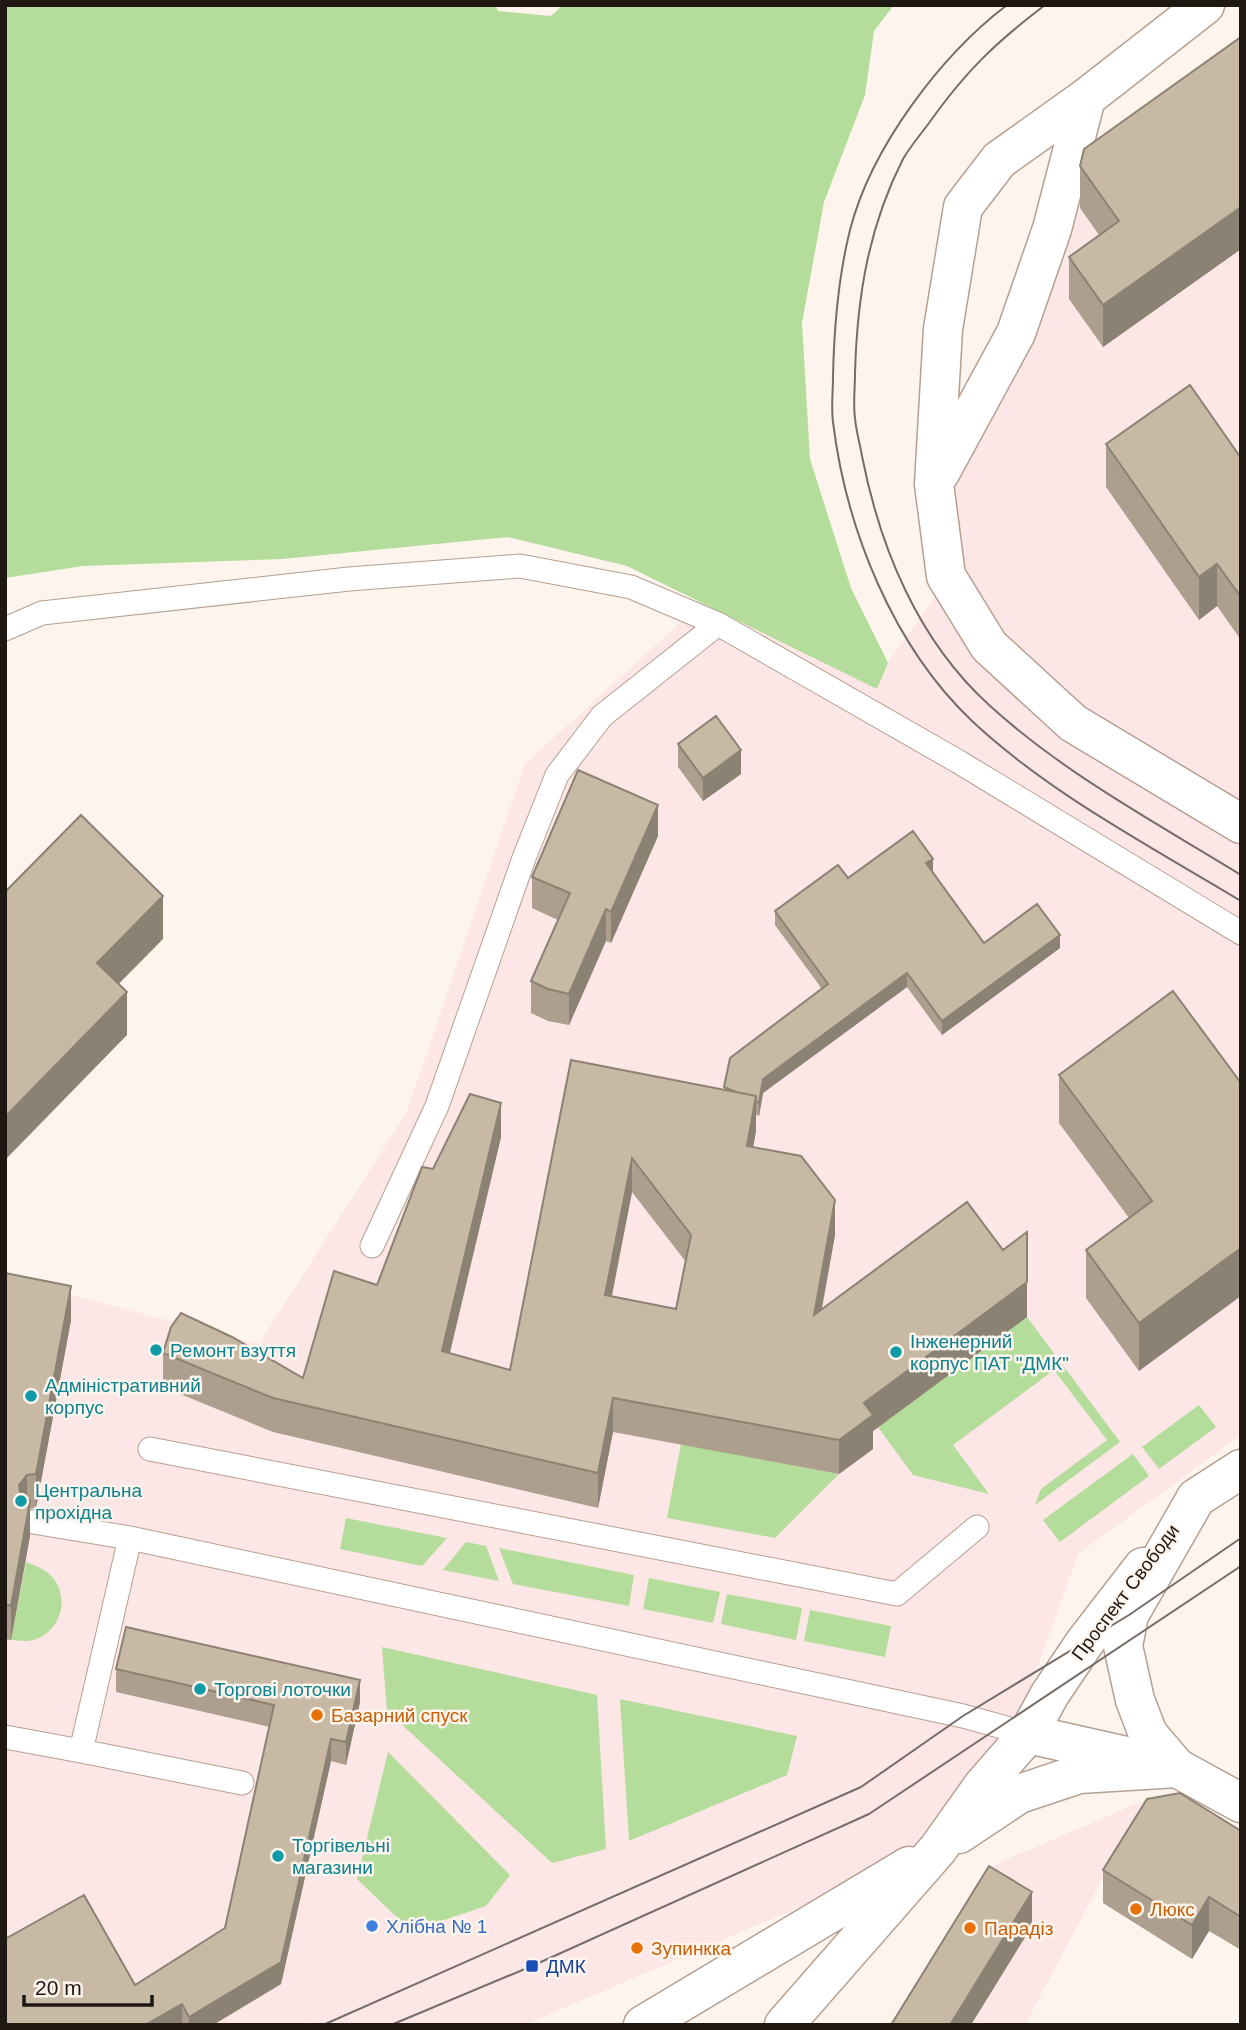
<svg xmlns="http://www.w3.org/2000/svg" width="1246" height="2030" viewBox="0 0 1246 2030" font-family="Arial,sans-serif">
  <rect width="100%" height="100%" fill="#fdf4ed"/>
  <!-- commercial -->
  <path fill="#fce6e6" d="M1241,67V1435L1078,1554L975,1841L825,1896L524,2025H312L310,2021L303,2025H5V1278L259,1344L407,1112L525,764L702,603L877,688L888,663L961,560L952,480L1074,188Z
    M1143,1801L1025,2025H891L994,1865Z"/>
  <!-- green -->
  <path fill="#b4dc9a" d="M5,5H495L498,11L551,16L563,5H894L874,31L865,95L824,202L802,323L810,459L851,588L888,663L877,689L627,566L508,537L282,559L83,566L5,578Z
    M1027,1317L1120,1442L1035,1505L1041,1489L1107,1440L1054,1370L953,1445L989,1494L913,1475L878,1427Z
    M1199,1405L1216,1427L1159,1469L1142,1447Z
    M681,1444L839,1474L775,1538L667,1518Z
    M1133,1454L1149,1476L1060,1542L1043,1520Z
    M346,1518L447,1538L422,1566L340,1549Z
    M466,1542L486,1546L499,1581L443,1570Z
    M499,1548L634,1575L629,1606L513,1584Z
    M26,1562C36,1566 46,1569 53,1578C71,1600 59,1633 33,1640C26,1642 18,1640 11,1640Z
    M649,1578L720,1592L713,1623L643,1609Z
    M727,1594L802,1608L796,1640L721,1624Z
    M810,1610L891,1626L885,1657L804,1641Z
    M382,1647L597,1695L606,1849L552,1863L387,1711Z
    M620,1699L797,1736L787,1775L629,1841Z
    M388,1752L510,1875L486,1906L411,1931L357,1879Z"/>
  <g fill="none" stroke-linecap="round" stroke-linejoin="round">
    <!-- service casing -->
    <g stroke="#b6a091" stroke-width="25">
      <path id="service" d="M5,629L42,613L349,579L520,566L631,587L718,624L959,762L1241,933
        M372,1246L437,1106L524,858L557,775L602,716L718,624
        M150,1449L897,1594L977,1527
        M33,1522L130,1538L963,1716L1028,1734
        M5,1737L81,1751L130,1538
        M81,1751L242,1783"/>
    </g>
    <!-- minor casing -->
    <g stroke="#b6a091" stroke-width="41">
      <path id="minor" d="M1205,5L1086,98L999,160L963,207L943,329L934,484L946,576L989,646L1073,723L1241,824
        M940,473L1016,333L1052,229L1086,98
        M1028,1734L1135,1758
        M959,1834L1019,1794L1079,1774L1177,1768
        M643,2025L909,1866
        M784,2025L938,1849L982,1787L1028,1734L1050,1694L1085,1642L1143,1567"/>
    </g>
    <!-- secondary casing -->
    <g stroke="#b6a091" stroke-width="41">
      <path id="secondary" d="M1241,1469L1196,1498L1129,1615L1123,1646L1135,1700L1148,1734L1177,1768L1241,1803"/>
    </g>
    <!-- service -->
    <use href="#service" stroke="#fff" stroke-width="23"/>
    <!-- minor -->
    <use href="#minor" stroke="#fff" stroke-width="38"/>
    <!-- secondary -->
    <use href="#secondary" stroke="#fff" stroke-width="38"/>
    <!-- tram -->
    <path stroke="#766d67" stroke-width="2" d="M1007,5C940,56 871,148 850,230C838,278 834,328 833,377C833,392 831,408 833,422C846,529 893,646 972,721C1050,794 1150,846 1241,901
      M1045,5C995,43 965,72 929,123C920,135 910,147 903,159C868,228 857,298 855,374C855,388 853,404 855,418C856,431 860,444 862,456C880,548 918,640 988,704C1063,773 1155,822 1241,875
      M323,2025L861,1787L963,1716L1129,1615L1241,1538
      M391,2025L532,1966L869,1814L1241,1566"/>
  </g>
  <!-- wall -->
  <path fill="#ac9f8d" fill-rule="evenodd" d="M1241,37V249L1103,347L1069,299V257L1099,235L1080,208V166Z
    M1106,444L1241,458V640L1217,606L1199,620L1106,487Z
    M678,744L741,774L703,801L678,767Z
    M658,836L611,943L606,941L569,1025L548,1021L531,1013V981L558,920L532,908V877Z
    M933,872L984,943L1060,948L942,1035L907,987L763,1093L759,1116L756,1115V1131L753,1147L835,1235L822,1309L1027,1317L873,1431V1449L839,1474L613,1432L598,1508L273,1432L163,1387V1353L303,1378L377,1285L433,1169L501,1137L450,1353L510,1370L571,1060L724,1090V1087L822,989L775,925V911L848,878ZM632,1192L686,1262L676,1309L612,1296Z
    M1173,991L1139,1371L1086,1298V1250L1129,1218L1059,1123V1075Z
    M5,1273L71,1320L36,1508L30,1509V1536L11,1640L5,1639Z
    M116,1669L360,1702L346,1765L331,1761L281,1984L213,2025H5L135,1985L225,1928L270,1727L116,1692Z
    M1241,1831V1950L1209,1931L1192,1959L1103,1903V1870Z"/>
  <!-- shaded-wall -->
  <path fill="#8c8273" d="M1241,207V249L1103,347V305Z
    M1217,564V606L1199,620V577Z
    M741,750V774L703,801V778Z
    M658,805V836L611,943V912Z
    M933,859V872L926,863Z
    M163,896V939L97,1006V963Z
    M606,909V941L569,1025V994Z
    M1060,935V948L942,1035V1021Z
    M907,973V987L763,1093L759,1116V1103L763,1079Z
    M127,992V1035L5,1160V1117Z
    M756,1096V1131L747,1180V1146Z
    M501,1103V1137L442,1385V1351Z
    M632,1158V1192L605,1329V1295Z
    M835,1200V1235L814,1349V1315Z
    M1241,1248V1296L1139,1371V1323Z
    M1027,1282V1317L873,1431V1449L839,1474V1440L864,1403Z
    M71,1286V1320L36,1508V1474Z
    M613,1398V1432L598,1508V1473Z
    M27,1475V1509L19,1519V1485Z
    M30,1501V1536L11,1640V1606Z
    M360,1680V1702L346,1765V1742Z
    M331,1739V1761L281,1984L213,2025H189V2017Z
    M1032,1892V1926L971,2025H950Z
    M1209,1897V1931L1192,1959V1925Z
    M182,2004V2025H145Z"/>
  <!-- building -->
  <path fill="#c8b9a4" stroke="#8c8273" stroke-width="2" fill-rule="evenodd" d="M1241,37V207L1103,305L1069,257L1119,221L1080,166L1084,149Z
    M1190,385L1241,458V597L1217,564L1199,577L1106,444Z
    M716,716L741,750L703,778L678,744Z
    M578,770L658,805L611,912L606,909L569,994L548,989L531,981L570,893L532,877Z
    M81,815L163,896L97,963L127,992L5,1117V892Z
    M913,831L933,859L926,863L984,943L1037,904L1060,935L942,1021L907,973L763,1079L759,1103L756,1102V1096L736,1092L724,1087L730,1058L828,984L775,911L838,865L848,878Z
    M1173,991L1241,1083V1248L1139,1323L1086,1250L1152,1201L1059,1075Z
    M571,1060L756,1096L747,1146L801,1156L835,1200L814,1315L967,1202L1003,1250L1027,1232V1282L864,1403L873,1415L839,1440L613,1398L598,1473L273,1398L163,1353L171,1327L181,1313L232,1337L303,1378L334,1271L377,1285L422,1167L433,1169L470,1094L501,1103L442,1351L510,1370ZM632,1158L691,1235L676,1309L605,1295Z
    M5,1273L71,1286L36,1474L27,1475L19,1485L20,1493L30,1501L11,1606L5,1604Z
    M126,1627L360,1680L346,1742L331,1739L281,1962L189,2017L182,2004L145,2025H5V1939L84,1895L135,1985L225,1928L274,1705L116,1669Z
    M1180,1793L1241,1831V1917L1209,1897L1192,1925L1103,1870L1147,1799Z
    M989,1866L1032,1892L950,2025H891Z"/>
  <!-- markers -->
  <g fill="#0f9aa8" stroke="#fdf4ed" stroke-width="2.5">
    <circle cx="156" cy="1350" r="7"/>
    <circle cx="896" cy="1352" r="7"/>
    <circle cx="31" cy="1396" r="7"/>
    <circle cx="21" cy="1501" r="7"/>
    <circle cx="200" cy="1689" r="7"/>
    <circle cx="278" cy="1856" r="7"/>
  </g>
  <g fill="#e8710a" stroke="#fdf4ed" stroke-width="2.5">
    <circle cx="317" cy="1715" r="7"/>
    <circle cx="1136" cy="1909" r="7"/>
    <circle cx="970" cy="1928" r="7"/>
    <circle cx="637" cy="1948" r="7"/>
  </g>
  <circle fill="#3f7fe0" stroke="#fdf4ed" stroke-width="2.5" cx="372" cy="1926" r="7"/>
  <rect fill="#1a4fb4" stroke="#fdf4ed" stroke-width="2.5" x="525" y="1959" width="14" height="14" rx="3.5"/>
  <g text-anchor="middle" stroke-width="5" stroke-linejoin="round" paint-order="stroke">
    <!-- culture labels -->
    <g font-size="19" fill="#0d838f" stroke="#fdf4ed" text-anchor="start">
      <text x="910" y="1348">Інженерний<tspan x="910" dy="22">корпус ПАТ "ДМК"</tspan></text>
      <text x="170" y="1357">Ремонт взуття</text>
      <text x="45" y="1392">Адміністративний<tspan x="45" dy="22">корпус</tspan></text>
      <text x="35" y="1497">Центральна<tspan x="35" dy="22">прохідна</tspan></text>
      <text x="214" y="1696">Торгові лоточки</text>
      <text x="292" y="1852">Торгівельні<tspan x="292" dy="22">магазини</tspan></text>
    </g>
    <!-- street labels -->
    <g font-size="19" fill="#1f1711" stroke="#fdf4ed">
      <text transform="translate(1125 1592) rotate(-53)" y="7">Проспект Свободи</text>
    </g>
    <!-- food labels -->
    <g font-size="19" fill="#c56008" stroke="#fdf4ed" text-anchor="start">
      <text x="331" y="1722">Базарний спуск</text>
      <text x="1150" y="1916">Люкс</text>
      <text x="984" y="1935">Парадіз</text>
      <text x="651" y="1955">Зупинкка</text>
    </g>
    <!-- shop labels -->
    <g font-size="19" fill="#366cbe" stroke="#fdf4ed" text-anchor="start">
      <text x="386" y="1933">Хлібна № 1</text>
    </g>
    <!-- transit labels -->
    <g font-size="19" fill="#164399" stroke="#fdf4ed" text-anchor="start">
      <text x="546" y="1973">ДМК</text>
    </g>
  </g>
  <!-- border -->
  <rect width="1246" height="2030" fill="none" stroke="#1f1711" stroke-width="14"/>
  <!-- scale -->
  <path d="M24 1995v10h128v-10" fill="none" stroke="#1f1711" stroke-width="3.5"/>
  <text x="35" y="1995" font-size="21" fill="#1f1711" stroke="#fdf4ed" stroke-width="5" paint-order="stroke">20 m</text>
</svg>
